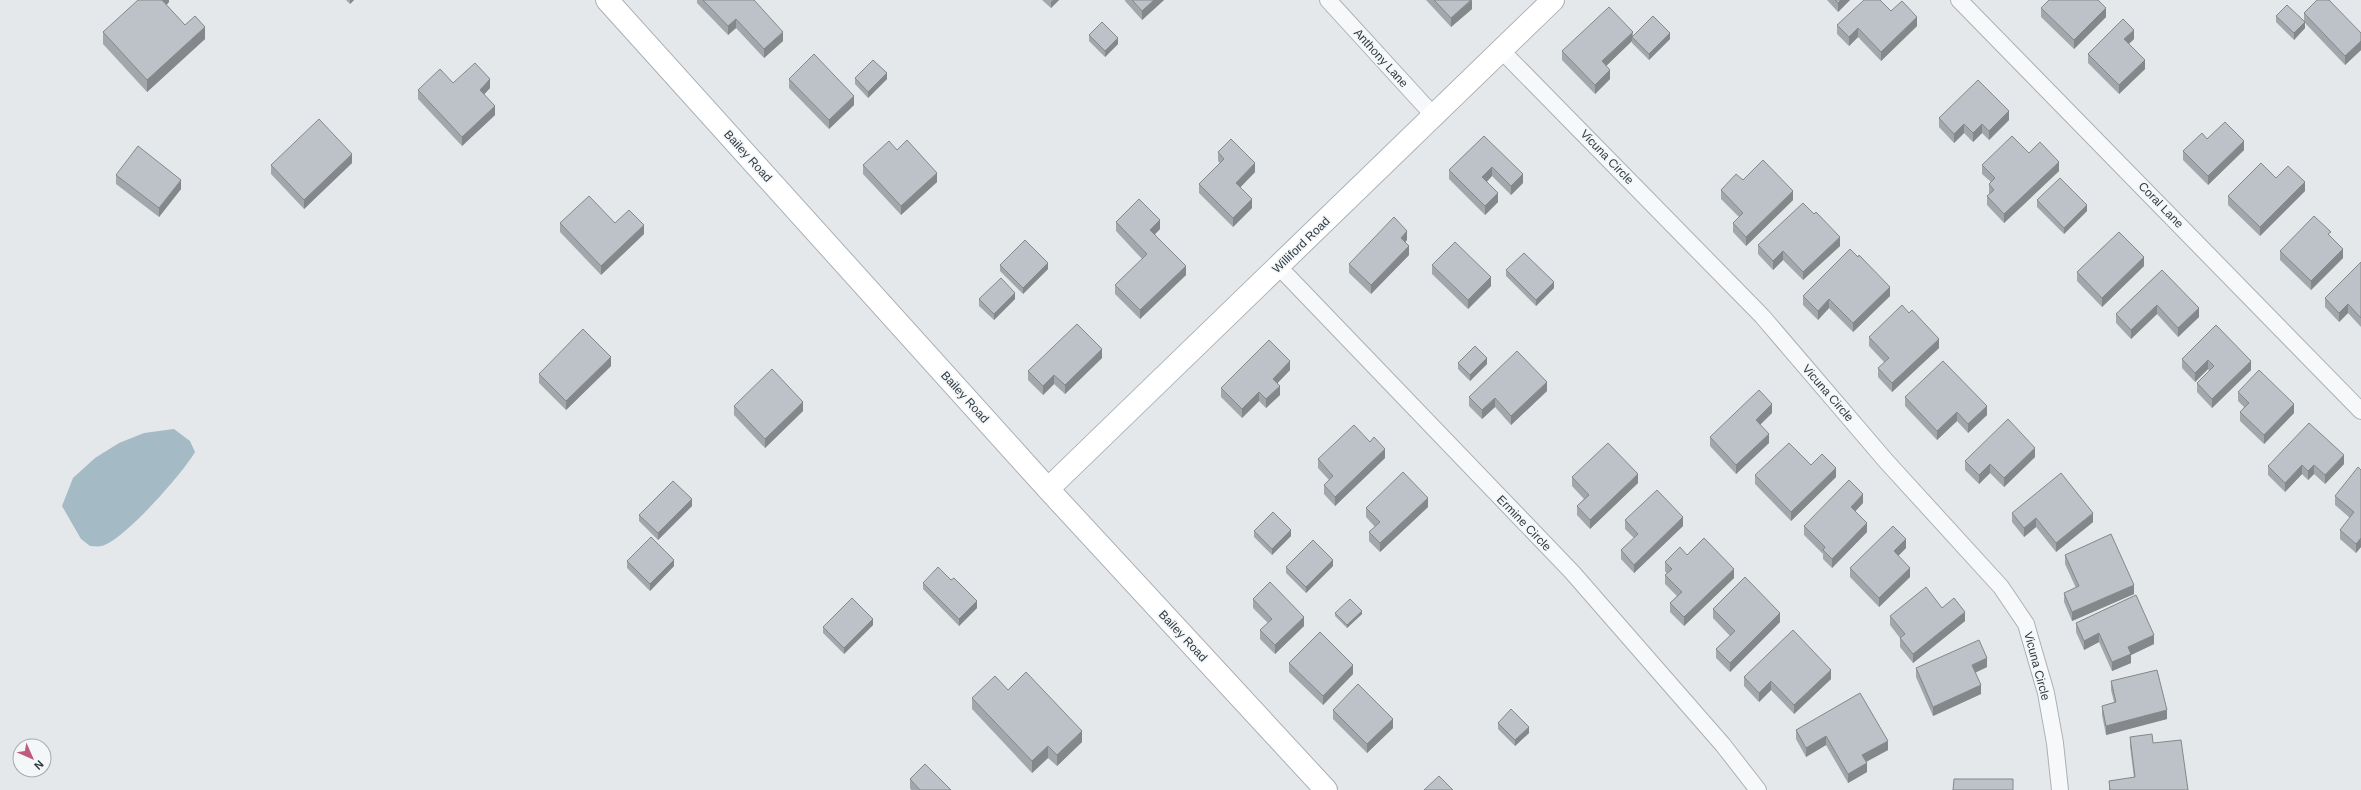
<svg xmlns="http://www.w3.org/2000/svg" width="2361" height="790" viewBox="0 0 2361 790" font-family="Helvetica,sans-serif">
  <rect width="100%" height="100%" fill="#e5e8eb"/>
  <!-- water -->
  <path fill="#a4bbc6" d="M174,429L190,441L195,452C183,473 124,540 102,546C98,547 94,546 90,546L81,539L62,506L73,478L95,458L119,443L144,433Z"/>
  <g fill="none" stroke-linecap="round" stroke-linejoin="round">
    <!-- street casing -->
    <g stroke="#aab0b5" stroke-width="18">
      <path id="street" d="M1328,0L1434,116
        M1959,0L2361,411
        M1501,50L1762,316L1886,461L2001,587L2026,624L2046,693L2055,743L2060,790
        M1279,267L1572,572L1723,745L1758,790"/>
    </g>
    <!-- secondary casing -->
    <g stroke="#aab0b5" stroke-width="24">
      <path id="secondary" d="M607,0L1048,489L1326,790
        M1048,489L1553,0"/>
    </g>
    <!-- street -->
    <use href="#street" stroke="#f7f8f9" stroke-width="16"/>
    <!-- secondary -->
    <use href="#secondary" stroke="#fff" stroke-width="22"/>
  </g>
  <!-- wall -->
  <path fill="#a2a7ab" d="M169,0V2L166,5L185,25L205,39L147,92L103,44V32Z
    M346,0H354L350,4Z
    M697,0H754L783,41L764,58L736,28L728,35L697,3Z
    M1042,0H1059L1051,8Z
    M1125,0H1164L1142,20L1125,1Z
    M1426,0H1472V9L1451,27Z
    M1827,0H1850L1838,12Z
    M2041,8L2106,17L2074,49L2041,17Z
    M1891,11L1917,26L1881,61L1858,37L1849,46L1837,34V25Z
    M2304,13L2361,33V50L2345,65L2305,23V28L2294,40L2276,22V16L2304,21Z
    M1089,35L1118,44L1105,57L1089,41Z
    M1633,36L1670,39L1649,60L1632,43V41L1606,66L1610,79L1595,94L1562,60V51Z
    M2134,39L2129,44L2145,69L2119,94L2088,63V54Z
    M855,78L887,79L868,98L855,84Z
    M789,79L854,105L829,129L789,88Z
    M453,83L490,88L484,94L495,115L462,146L418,99V90Z
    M1939,118L2009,120L1989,140L1982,133L1973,142L1964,133L1954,143L1939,127Z
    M1484,136L1523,183L1511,195L1492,176L1487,182L1498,202L1485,215L1449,179V170Z
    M2207,139L2244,150L2208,185L2183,160V151Z
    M897,150L937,182L901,215L863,174V165Z
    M1218,152L1255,172L1240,187L1252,208L1233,227L1199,193V184L1220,163L1218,161Z
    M2029,153L2059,171L2004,223L1987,205V196L1990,194L1989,193V184L1991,182L1982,174V165Z
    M352,163L304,209L271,174V165Z
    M116,175L181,189L159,217L116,184Z
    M2276,178L2305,191L2260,236L2228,205V196Z
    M1743,180L1793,200L1746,246L1733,232V223L1739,217L1721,199V190Z
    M2037,200L2087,211L2064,234L2037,207Z
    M1116,222L1160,229L1155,234L1186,275L1140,319L1115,294V285L1142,259L1116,231Z
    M560,223H615L644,234L601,275L560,232Z
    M2331,237L2343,258L2311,290L2280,260V251Z
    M1407,240L1405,242L1409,255L1371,294L1349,273V264Z
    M1758,245L1840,246L1803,280L1783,260L1773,270L1758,254Z
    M2361,262V327L2348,313L2339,322L2325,307V298Z
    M1000,265L1048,269L1023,294L1000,271Z
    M1432,265L1491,286L1468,309L1432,274Z
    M2144,266L2102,307L2077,281V272Z
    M1506,270L1554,288L1536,306L1506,276Z
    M2162,270L2199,317L2178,337L2157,314L2131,339L2116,323V314Z
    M1803,296H1890L1853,332L1829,308L1818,320L1803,305Z
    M979,299H1015L994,320L979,306Z
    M1909,313L1939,348L1892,392L1878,377V368L1885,363L1869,346V337Z
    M2216,325L2251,370L2212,408L2197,392V383L2209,371L2208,369L2195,382L2182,368V359Z
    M1102,358L1065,394L1054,384L1043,395L1028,380V371Z
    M1458,363L1487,364L1470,381L1458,369Z
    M611,366L566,410L539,383V374Z
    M1290,370L1277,383L1280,395L1266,408L1259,401L1242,418L1221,397V388Z
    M1547,391L1511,425L1495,407L1482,419L1469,406V397Z
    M2238,392L2294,413L2264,444L2240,421V412L2244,407L2238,401Z
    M1905,397L1987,415L1968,433L1957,421L1937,440L1905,406Z
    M734,406L803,411L765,448L734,415Z
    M1772,413L1760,424L1769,443L1736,474L1710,446V437Z
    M2035,457L2004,487L1990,473L1979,484L1965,470V461Z
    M1385,458L1335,506L1324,494V485L1329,480L1318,468V459Z
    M2344,464L2325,484L2314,474L2308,480L2302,474L2285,492L2268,475V466Z
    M1811,465L1836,477L1791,521L1755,484V475Z
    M2361,470V547L2356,553L2340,539V530L2350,518L2335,505V496Z
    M1572,477L1638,483L1590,529L1577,515V506L1584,499L1572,486Z
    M1863,503L1855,511L1867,532L1832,568L1823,559V554L1804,535V526Z
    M692,506L658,540L639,521V515Z
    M1428,507L1380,552L1369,541V532L1375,527L1366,517V508Z
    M2012,513L2093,522L2056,552L2036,527L2024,537L2012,522Z
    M1625,520L1683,526L1634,573L1621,559V550L1634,538L1625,529Z
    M1254,531L1291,536L1272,555L1254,537Z
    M1906,548L1898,556L1910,577L1879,607L1850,577V568Z
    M1687,555L1734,578L1684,626L1670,612V603L1677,596L1665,584V575L1667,574L1665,571V562Z
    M2065,555L2134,594L2072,621L2064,602V593L2076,588L2065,564Z
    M627,561L674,566L650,591L627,568Z
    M1333,566L1306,593L1286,573V567Z
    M923,583L977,608L959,626L923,589Z
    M1253,599L1304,626L1275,654L1260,639V630L1268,623L1253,608Z
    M1942,608L1965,621L1913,663L1900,647V638L1890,625V616Z
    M1713,609L1780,622L1730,672L1716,658V649L1730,636L1713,618Z
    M1335,613L1362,614L1347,628L1335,616Z
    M2076,623L2154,644L2131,655V663L2112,671L2099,642L2084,650L2076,632Z
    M873,625L844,654L823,633V627Z
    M1289,663L1353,674L1323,705L1289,672Z
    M1987,667L1975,673L1981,694L1933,716L1916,677V668Z
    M1744,677L1831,679L1794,714L1771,690L1759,702L1744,686Z
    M2111,681L2167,719L2106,735L2102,715V706L2114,702L2111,690Z
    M972,698L1082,742L1057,766L1048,758L1032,773L972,709Z
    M1333,710L1393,728L1367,753L1333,719Z
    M1498,723L1529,733L1515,746L1498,729Z
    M1796,730L1888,750L1866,762L1867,772L1848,783L1826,745L1806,757L1796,739Z
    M2130,737L2188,790H2109V781L2134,778L2130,746Z
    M910,779L951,790H911L910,788Z"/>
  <!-- shaded-wall -->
  <path fill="#84888b" d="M161,0H169V2L161,11Z
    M350,0H354L350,4Z
    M1053,0H1059L1051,8V2Z
    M1154,0H1164L1142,20V11Z
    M1472,0V9L1451,27V18Z
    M1841,0H1850L1838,12V3Z
    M2106,8V17L2074,49V40Z
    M1917,17V26L1881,61V52Z
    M736,19V28L728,35V26Z
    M2305,22V28L2294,40V33Z
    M205,27V39L147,92V80Z
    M1858,28V37L1849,46V37Z
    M2134,30V39L2124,48V39Z
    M783,32V41L764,58V49Z
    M1633,32L1632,41L1602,70V61Z
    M1670,33V39L1649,60V54Z
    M1118,38V44L1105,57V51Z
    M2361,41V50L2345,65V56Z
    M2145,60V69L2119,94V85Z
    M1610,70V79L1595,94V85Z
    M887,73V79L868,98V92Z
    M490,79V88L480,99V90Z
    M854,96V105L829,129V120Z
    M495,106V115L462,146V137Z
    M2009,111V120L1989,140V131Z
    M1964,124V133L1954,143V134Z
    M1982,124V133L1973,142V133Z
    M2244,141V150L2208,185V176Z
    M352,154V163L304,209V200Z
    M2059,162V171L2004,223V214Z
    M1255,163V172L1236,192V183Z
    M1492,167V176L1482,186V177Z
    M937,173V182L901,215V206Z
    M1523,174V183L1511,195V186Z
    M181,180V189L159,217V208Z
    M2305,182V191L2260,236V227Z
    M1793,191V200L1746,246V237Z
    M1498,193V202L1485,215V206Z
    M1252,199V208L1233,227V218Z
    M2087,205V211L2064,234V228Z
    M1160,220V229L1150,239V230Z
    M644,225V234L601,275V266Z
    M1407,231V240L1401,247V238Z
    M1840,237V246L1803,280V272Z
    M1409,246V255L1371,294V285Z
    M2343,249V258L2311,290V281Z
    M1783,251V260L1773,270V261Z
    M2144,257V266L2102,307V298Z
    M1048,263V269L1023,294V288Z
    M1186,266V275L1140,319V310Z
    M1491,277V286L1468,309V300Z
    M1554,282V288L1536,306V300Z
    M1890,287V296L1853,332V323Z
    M1015,293V299L994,320V314Z
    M1829,299V308L1818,320V311Z
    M2348,304V313L2339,322V313Z
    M2157,305V314L2131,339V330Z
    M2199,308V317L2178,337V328Z
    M1939,339V348L1892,392V383Z
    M1102,349V358L1065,394V385Z
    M611,357V366L566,410V401Z
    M1487,358V364L1470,381V375Z
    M2208,360V369L2195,382V373Z
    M1290,361V370L1273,388V379Z
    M2251,361V370L2212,408V399Z
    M1054,375V384L1043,395V386Z
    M1547,382V391L1511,425V416Z
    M1280,386V395L1266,408V399Z
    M1259,392V401L1242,418V409Z
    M1495,398V407L1482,419V410Z
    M803,402V411L765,448V439Z
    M1772,404V413L1756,429V420Z
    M2294,404V413L2264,444V435Z
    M1987,406V415L1968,433V424Z
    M1957,412V421L1937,440V431Z
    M1769,434V443L1736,474V465Z
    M2035,448V457L2004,487V478Z
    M1385,449V458L1335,506V497Z
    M2344,455V464L2325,484V475Z
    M1990,464V473L1979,484V475Z
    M2302,465V474L2285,492V483Z
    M2314,465V474L2308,480V471Z
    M1836,468V477L1791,521V512Z
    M1638,474V483L1590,529V520Z
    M1863,494V503L1851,516V507Z
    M1428,498V507L1380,552V543Z
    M692,499V506L658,540V533Z
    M2093,513V522L2056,552V543Z
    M1683,517V526L1634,573V565Z
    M2036,518V527L2024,537V528Z
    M1867,523V532L1832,568V559Z
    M1291,530V536L1272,555V549Z
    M2361,538V547L2356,553V544Z
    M1906,539V548L1894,560V551Z
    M674,560V566L650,591V584Z
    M1333,560V566L1306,593V587Z
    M1910,568V577L1879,607V598Z
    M1734,569V578L1684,626V617Z
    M2134,585V594L2072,621V612Z
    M977,601V608L959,626V619Z
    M1362,611V614L1347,628V625Z
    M1965,612V621L1913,663V654Z
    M1780,613V622L1730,672V663Z
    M1304,617V626L1275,654V645Z
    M873,619V625L844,654V648Z
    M2099,633V642L2084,650V641Z
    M2154,635V644L2131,655V663L2112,671V662L2128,647Z
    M1987,658V667L1972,674V665Z
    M1353,665V674L1323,705V696Z
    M1831,670V679L1794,714V705Z
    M1771,681V690L1759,702V693Z
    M1981,685V694L1933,716V707Z
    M2167,710V719L2106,735V726Z
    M1393,719V728L1367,753V744Z
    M1529,727V733L1515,746V740Z
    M1082,731V742L1057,766V755Z
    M1826,736V745L1806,757V748Z
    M1888,741V750L1862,764V755Z
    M1048,746V758L1032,773V761Z
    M1867,763V772L1848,783V774Z"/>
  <!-- building -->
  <path fill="#bcc2c7" stroke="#84888b" d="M138,0H162L185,25L195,16L205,27L147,80L103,32Z
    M703,0H754L783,32L764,49L736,19L728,26Z
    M1132,0H1154L1142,11Z
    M1434,0H1471L1451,18Z
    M1835,0H1841L1838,3Z
    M1864,0H1880L1891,11L1902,1L1917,17L1881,52L1858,28L1849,37L1837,25Z
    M2049,0H2098L2106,8L2074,40L2041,8Z
    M2317,0H2329L2361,33V41L2345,56L2304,13Z
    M2287,5L2305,22L2294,33L2276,16Z
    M1609,7L1633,32L1602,61L1610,70L1595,85L1562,51Z
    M1653,16L1670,33L1649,54L1632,37Z
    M2123,19L2134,30L2124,39L2145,60L2119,85L2088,54Z
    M1102,22L1118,38L1105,51L1089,35Z
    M814,54L854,96L829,120L789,79Z
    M873,60L887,73L868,92L855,78Z
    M475,63L490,79L480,90L495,106L462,137L418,90L440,69L453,83Z
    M1978,80L2009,111L1989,131L1982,124L1973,133L1964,124L1954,134L1939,118Z
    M319,119L352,154L304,200L271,165Z
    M2225,122L2244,141L2208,176L2183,151L2202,133L2207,139Z
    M1484,136L1523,174L1511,186L1492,167L1482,177L1498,193L1485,206L1449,170Z
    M2012,136L2029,153L2040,142L2059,162L2004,214L1987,196L1994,190L1989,184L1995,178L1982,165Z
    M1231,139L1255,163L1236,183L1252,199L1233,218L1199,184L1224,159L1218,152Z
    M907,140L937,173L901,206L863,165L889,141L897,150Z
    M138,146L181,180L159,208L116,175Z
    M1763,160L1793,191L1746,237L1733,223L1743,213L1721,190L1736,174L1743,180Z
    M2261,163L2276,178L2288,166L2305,182L2260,227L2228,196Z
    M2060,178L2087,205L2064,228L2037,200Z
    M589,196L615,223L629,210L644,225L601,266L560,223Z
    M1139,199L1160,220L1150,230L1186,266L1140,310L1115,285L1147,254L1116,222Z
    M1803,203L1814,214L1816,212L1840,237L1803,272L1783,251L1773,261L1758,245Z
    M2314,216L2331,232L2328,234L2343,249L2311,281L2280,251Z
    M1394,217L1407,231L1401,238L1409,246L1371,285L1349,264Z
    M2119,232L2144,257L2102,298L2077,272Z
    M1025,240L1048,263L1023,288L1000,265Z
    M1455,242L1491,277L1468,300L1432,265Z
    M1850,249L1858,257L1859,255L1890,287L1853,323L1829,299L1818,311L1803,296Z
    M1524,253L1554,282L1536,300L1506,270Z
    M2361,262V318L2348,304L2339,313L2325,298Z
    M2162,270L2199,308L2178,328L2157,305L2131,330L2116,314Z
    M1001,278L1015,293L994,314L979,299Z
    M1902,305L1909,313L1912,310L1939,339L1892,383L1878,368L1889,358L1869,337Z
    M1077,324L1102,349L1065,385L1054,375L1043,386L1028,371Z
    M2216,325L2251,361L2212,399L2197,383L2214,366L2208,360L2195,373L2182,359Z
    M583,329L611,357L566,401L539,374Z
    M1269,340L1290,361L1273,379L1280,386L1266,399L1259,392L1242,409L1221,388Z
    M1475,346L1487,358L1470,375L1458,363Z
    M1517,351L1547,382L1511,416L1495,398L1482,410L1469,397Z
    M1943,361L1987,406L1968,424L1957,412L1937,431L1905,397Z
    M772,369L803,402L765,439L734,406Z
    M2259,370L2294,404L2264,435L2240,412L2249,403L2238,392Z
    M1759,390L1772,404L1756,420L1769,434L1736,465L1710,437Z
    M2008,419L2035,448L2004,478L1990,464L1979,475L1965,461Z
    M2309,423L2344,455L2325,475L2314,465L2308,471L2302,465L2285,483L2268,466Z
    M1354,425L1370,442L1374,437L1385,449L1335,497L1324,485L1333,476L1318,459Z
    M1608,443L1638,474L1590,520L1577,506L1589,495L1572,477Z
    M1789,443L1811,465L1822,454L1836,468L1791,512L1755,475Z
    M2358,467L2361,470V538L2356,544L2340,530L2354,512L2335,496Z
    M1403,472L1428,498L1380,543L1369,532L1380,522L1366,508Z
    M2061,473L2093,513L2056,543L2036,518L2024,528L2012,513Z
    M1849,480L1863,494L1851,507L1867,523L1832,559L1823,550L1825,547L1804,526Z
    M673,481L692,499L658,533L639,515Z
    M1657,490L1683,517L1634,565L1621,550L1638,534L1625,520Z
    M1273,512L1291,530L1272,549L1254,531Z
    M1893,526L1906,539L1894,551L1910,568L1879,598L1850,568Z
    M2111,534L2134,585L2072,612L2064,593L2079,586L2065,555Z
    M651,537L674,560L650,584L627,561Z
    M1704,538L1734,569L1684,617L1670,603L1682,592L1665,575L1672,569L1665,562L1680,547L1687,555Z
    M1313,540L1333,560L1306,587L1286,567Z
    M938,567L951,580L954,578L977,601L959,619L923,583Z
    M1745,577L1780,613L1730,663L1716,649L1735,631L1713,609Z
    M1270,582L1304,617L1275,645L1260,630L1272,619L1253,599Z
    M1926,587L1942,608L1954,598L1965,612L1913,654L1900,638L1905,634L1890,616Z
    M2136,595L2154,635L2128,647L2131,654L2112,662L2099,633L2084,641L2076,623Z
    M852,598L873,619L844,648L823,627Z
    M1350,599L1362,611L1347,625L1335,613Z
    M1793,630L1831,670L1794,705L1771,681L1759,693L1744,677Z
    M1320,632L1353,665L1323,696L1289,663Z
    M1979,640L1987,658L1972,665L1981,685L1933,707L1916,668Z
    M2157,670L2167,710L2106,726L2102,706L2116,702L2111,681Z
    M1026,672L1082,731L1057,755L1048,746L1032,761L972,698L995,676L1008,690Z
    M1358,684L1393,719L1367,744L1333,710Z
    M1860,693L1888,741L1862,755L1867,763L1848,774L1826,736L1806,748L1796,730Z
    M1511,709L1529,727L1515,740L1498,723Z
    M2152,734L2153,743L2181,740L2188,790H2110L2109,781L2135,777L2130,737Z
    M925,764L951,790H920L910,779Z
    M1439,776L1453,790H1424Z
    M1954,779H2013V790H1953Z"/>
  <g text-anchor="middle" stroke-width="3.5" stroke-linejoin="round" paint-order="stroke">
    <!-- street labels -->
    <g font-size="12" fill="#2e3942" stroke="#f4f7f8">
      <text transform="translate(1381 58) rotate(48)" y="4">Anthony Lane</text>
      <text transform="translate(748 156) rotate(48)" y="4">Bailey Road</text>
      <text transform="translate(1607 157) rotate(46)" y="4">Vicuna Circle</text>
      <text transform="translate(2161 205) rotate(46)" y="4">Coral Lane</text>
      <text transform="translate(1301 245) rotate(-44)" y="4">Williford Road</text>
      <text transform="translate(1828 393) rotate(49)" y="4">Vicuna Circle</text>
      <text transform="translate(965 397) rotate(48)" y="4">Bailey Road</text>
      <text transform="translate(1524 523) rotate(46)" y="4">Ermine Circle</text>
      <text transform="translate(1183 636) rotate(47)" y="4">Bailey Road</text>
      <text transform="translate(2037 666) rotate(75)" y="4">Vicuna Circle</text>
    </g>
  </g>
  <!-- north arrow -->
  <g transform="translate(32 758) rotate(135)"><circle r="19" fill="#f4f7f8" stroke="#a5abaf"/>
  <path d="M0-3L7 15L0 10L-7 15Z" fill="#c1597c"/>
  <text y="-6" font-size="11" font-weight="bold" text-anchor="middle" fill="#2e3942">N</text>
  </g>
</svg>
